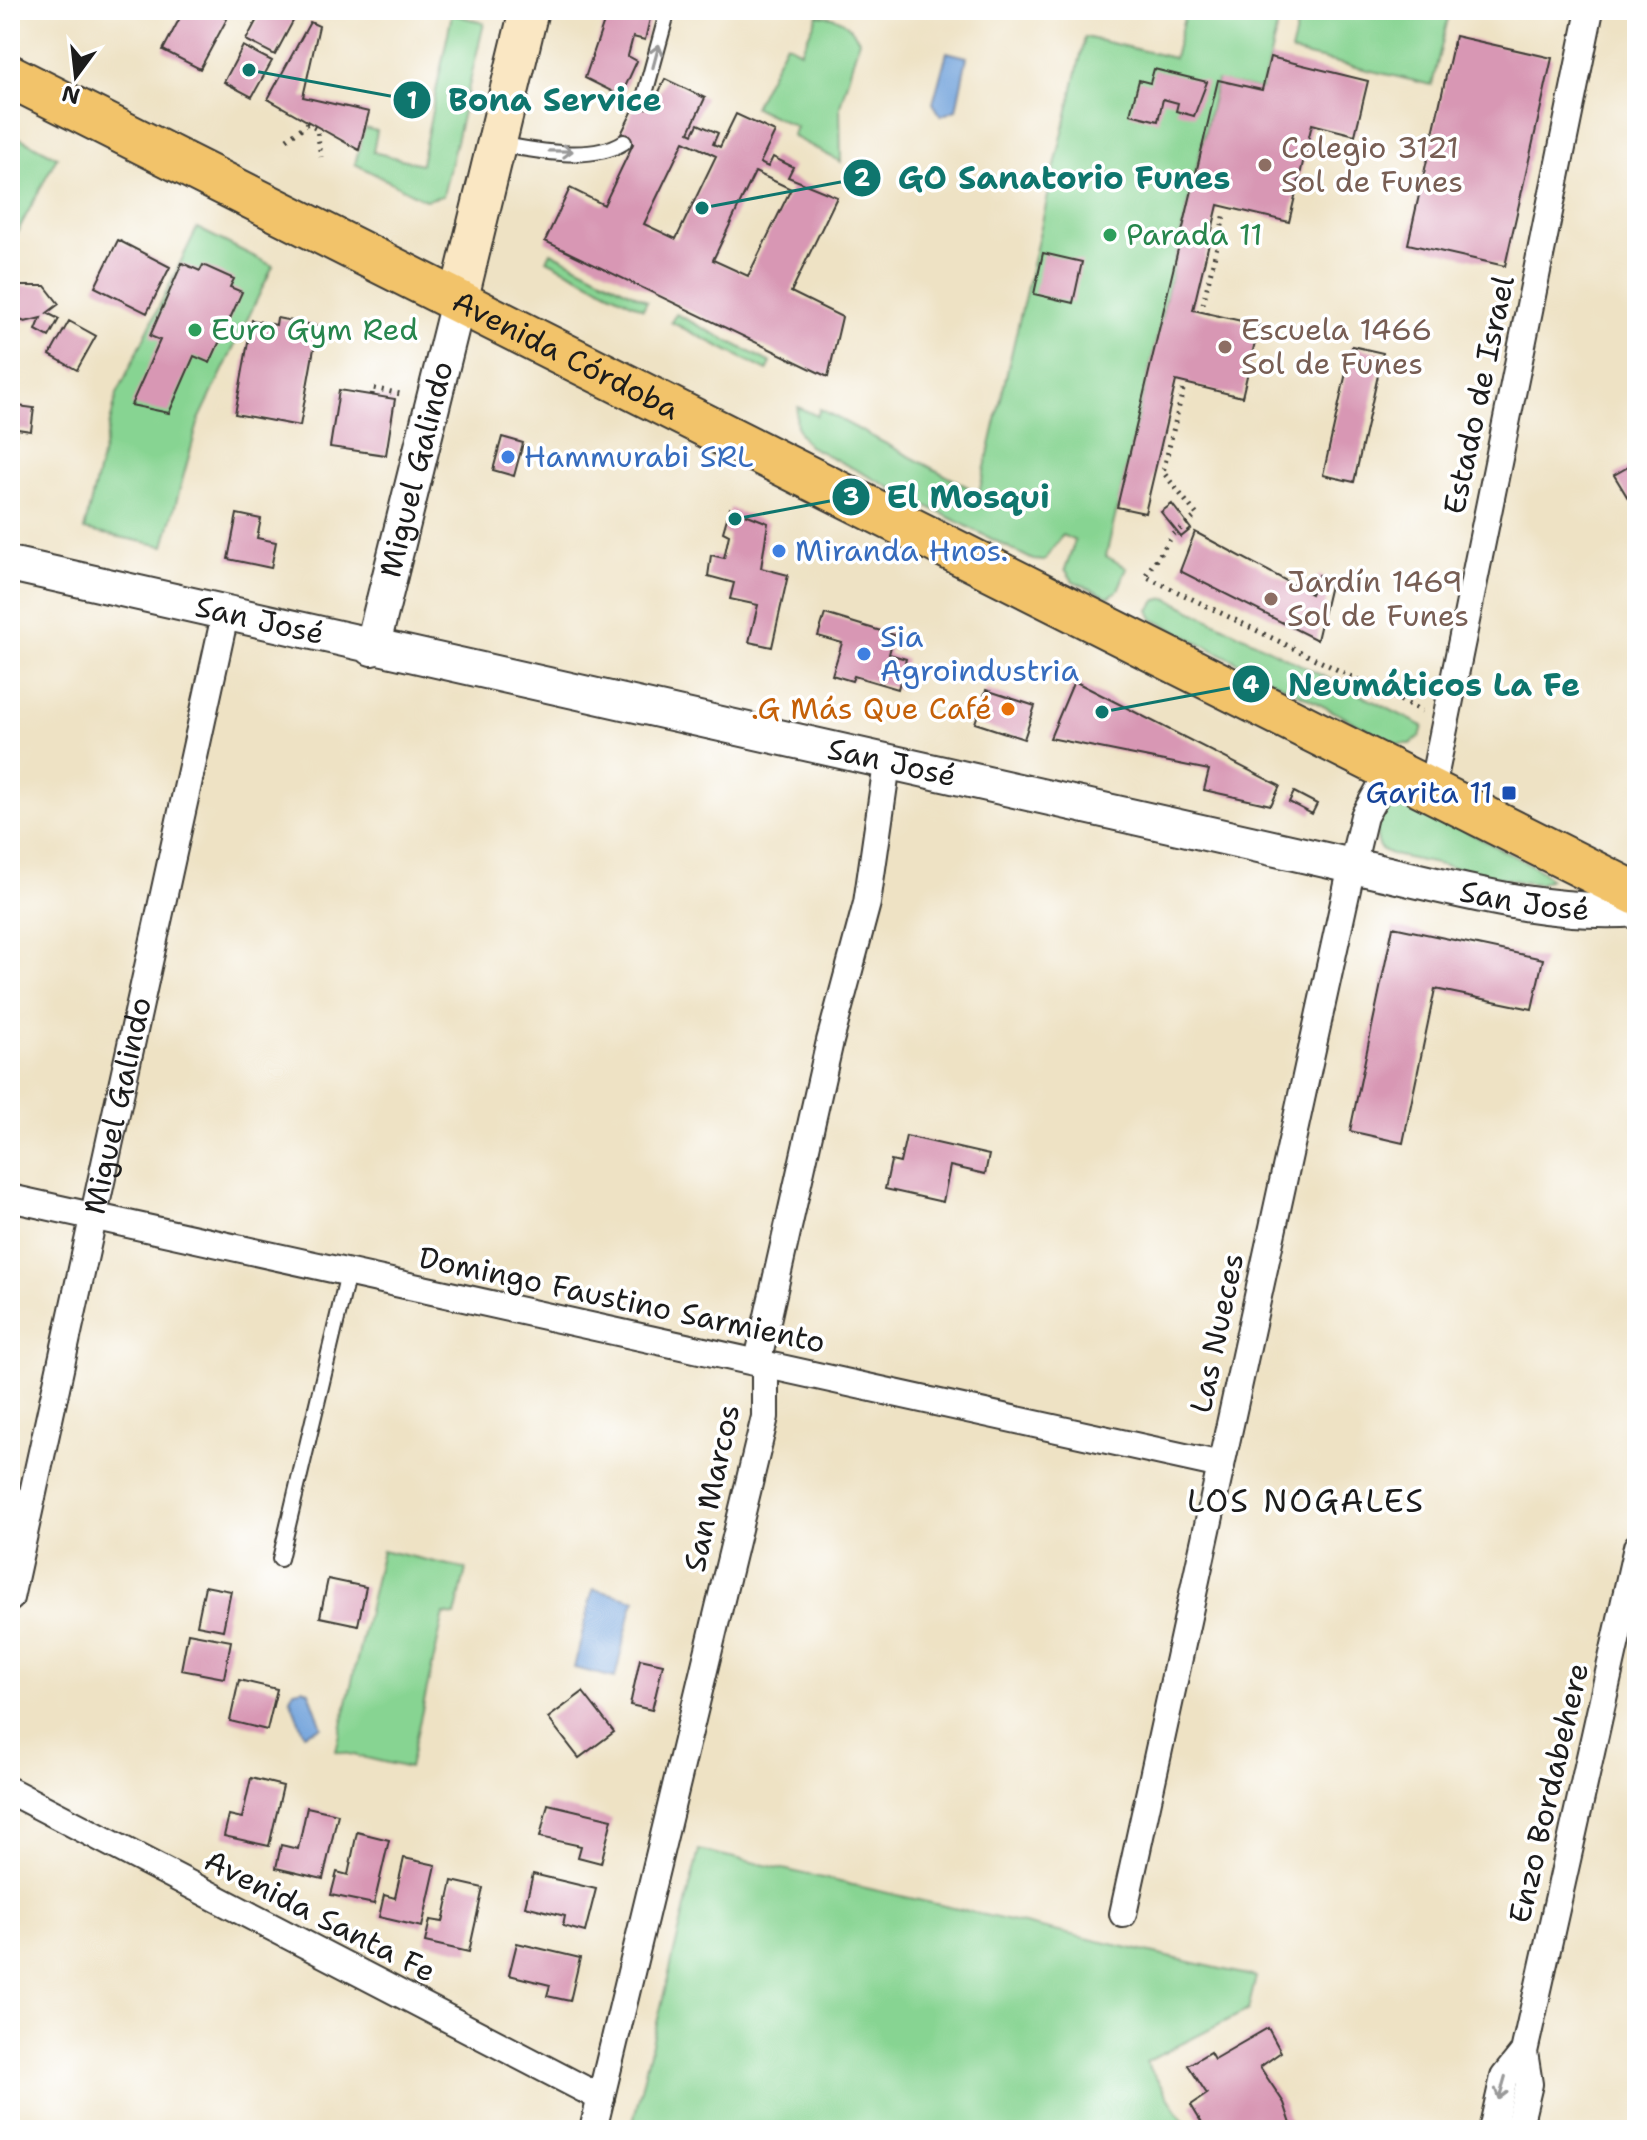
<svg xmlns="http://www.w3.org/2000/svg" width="1647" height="2140" viewBox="0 0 1647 2140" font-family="'Shantell Sans',sans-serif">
  <rect width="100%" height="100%" fill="#fff"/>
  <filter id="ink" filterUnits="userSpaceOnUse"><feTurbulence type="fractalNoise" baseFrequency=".0125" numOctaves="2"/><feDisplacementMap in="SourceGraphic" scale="16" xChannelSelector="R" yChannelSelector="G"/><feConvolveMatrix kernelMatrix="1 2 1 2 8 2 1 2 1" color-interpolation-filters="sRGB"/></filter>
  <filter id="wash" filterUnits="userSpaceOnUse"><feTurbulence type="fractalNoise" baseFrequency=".006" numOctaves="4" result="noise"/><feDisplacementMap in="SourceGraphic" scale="32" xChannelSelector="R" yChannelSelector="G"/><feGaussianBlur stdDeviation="1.8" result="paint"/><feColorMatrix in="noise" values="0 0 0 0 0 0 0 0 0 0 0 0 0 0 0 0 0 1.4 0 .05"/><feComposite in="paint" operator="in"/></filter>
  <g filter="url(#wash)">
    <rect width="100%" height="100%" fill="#eee2c4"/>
    <!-- green -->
    <path fill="#87d492" stroke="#527857" stroke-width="2" d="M1186,10H1281L1262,90L1217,81L1106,556L1127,568L1118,590L1109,597L1073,581L1065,569L1075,541L1062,535L1044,561L1033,560L809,446C797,434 794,423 798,407L817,416L820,409L979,493L1085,37L1174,58Z
      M1301,10H1450L1432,85L1291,52Z
      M452,14L484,23L443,196L425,200L355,164L364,128L377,131L373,152L421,164Z
      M818,15C839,16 849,23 859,40L840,106L841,162L792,136L796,127L754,107L786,43L801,51Z
      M10,133L57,157L10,246Z
      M197,228L273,266L199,420L164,546L84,530L117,394Z
      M551,252L647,301L643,309L547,260Z
      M676,314L771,363L767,371L671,322Z
      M1167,598L1423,726L1420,737L1410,744H1397L1153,619L1149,610L1157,600Z
      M1402,798L1541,870L1550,879L1539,884L1522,882L1393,855L1381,849C1370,831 1380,799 1402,798Z
      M382,1550L466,1569L455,1616L444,1614L409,1768L336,1751Z
      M699,1850L1256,1977L1248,2010L1146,2062L1189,2130H631Z"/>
    <!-- water -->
    <path fill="#70a1da" stroke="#465e7b" stroke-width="2" d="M947,52L967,57L956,110L941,116L933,103Z
      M593,1589L636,1600L632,1606L615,1678L574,1668Z
      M303,1688L309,1691L322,1727L304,1734L290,1698L294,1690Z"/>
    <g id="blocks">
      <!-- building -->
      <path fill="#d897b4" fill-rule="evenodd" d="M184,10H209L227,19L200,69L163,50Z
        M262,10H299L275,55L246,40Z
        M608,10H652L645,40L633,37L628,56L637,61L621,96L585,78Z
        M310,22L319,26L303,97L369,112L359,150L268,99Z
        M1455,36L1552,58L1505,266L1408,244Z
        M243,46L272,61L252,97L224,82Z
        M1270,57L1368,81L1355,135L1312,124L1289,222L1218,205L1193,310L1259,325L1242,397L1176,381L1145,513L1117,507L1218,80L1262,90Z
        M1154,69L1207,82L1194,116L1176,111L1178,103L1163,99L1158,121L1130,114L1139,80L1150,83Z
        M665,79L705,98L689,132L693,134L698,124L718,133L713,144L720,147L736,114L775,132L760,163L768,167L773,157L793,167L788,177L837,197L791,292L842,317L828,377L545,241L570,188L604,205L633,144L619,138L638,100L652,107ZM684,141L716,156L676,239L644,224ZM755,172L791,189L748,276L713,260Z
        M118,240L170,267L147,313L95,287Z
        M1043,253L1082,262L1073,303L1034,294Z
        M182,263L200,271L203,265L234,279L230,287L242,292L210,363L194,356L169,413L131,405L160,340L150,336Z
        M10,286H45L59,304L47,313L59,319L49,337L36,330L41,318L25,322L10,316Z
        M277,318L318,326L300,426L235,414L252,320L276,325Z
        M69,321L96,336L77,370L50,355Z
        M1352,346L1383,353L1354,482L1323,475Z
        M339,390L395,399L386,455L330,447Z
        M10,405L34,408L31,431L17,429L14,453L10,452Z
        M502,437L523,443L514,476L493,470Z
        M1637,462V499L1631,503L1614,475Z
        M1172,504L1191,529L1181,537L1161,512Z
        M730,508L768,523L761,568L788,575L772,647L749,642L758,605L730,599L734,583L708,576L711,555L724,558L729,535L723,532Z
        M237,514L261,519L257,538L276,542L271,568L228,559Z
        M1195,532L1311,594L1319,575L1331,581L1317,640L1180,571Z
        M825,614L894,635L889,654L906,659L898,689L854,676L852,681L832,675L842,643L818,636Z
        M1074,681L1280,786L1271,805L1204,790L1209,770L1050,738Z
        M986,690L1035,706L1024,739L975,723Z
        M1294,792L1317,804L1312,814L1289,802Z
        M1393,927L1543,959L1532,1009L1435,989L1403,1143L1350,1131Z
        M906,1136L989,1155L985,1174L950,1166L943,1202L885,1189L891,1161L900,1163Z
        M328,1579L366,1587L358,1625L320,1617Z
        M205,1586L231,1591L223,1630L197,1625Z
        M188,1633L231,1641L224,1678L181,1670Z
        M640,1659L663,1664L652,1710L630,1705Z
        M239,1680L277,1689L267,1730L230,1721Z
        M583,1692L614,1732L579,1758L548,1718Z
        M251,1778L283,1786L269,1846L224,1836L229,1815L242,1818Z
        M548,1804L612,1819L601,1863L578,1857L581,1846L540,1837Z
        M307,1807L338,1814L323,1879L276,1868L281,1845L298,1849Z
        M357,1832L389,1840L374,1904L331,1895L337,1872L348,1875Z
        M404,1858L436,1865L422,1927L379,1917L384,1895L395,1898Z
        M533,1874L596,1889L585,1932L563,1926L565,1916L525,1906Z
        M452,1881L483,1888L469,1952L425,1942L430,1920L443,1922Z
        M517,1943L580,1958L570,2001L547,1996L550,1985L509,1975Z
        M1268,2028L1281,2052L1260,2067L1284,2103L1293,2130H1206L1191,2105L1207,2094L1188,2065L1210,2052L1214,2059Z"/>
    </g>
  </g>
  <g filter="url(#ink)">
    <use href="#blocks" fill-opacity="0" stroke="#3c3a35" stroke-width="2"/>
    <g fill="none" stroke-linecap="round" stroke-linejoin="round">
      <!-- service casing -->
      <g stroke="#3c3a35" stroke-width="18">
        <path id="service" d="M643,101L668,10
          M497,144C534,150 591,163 624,142
          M280,1559L348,1273"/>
      </g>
      <!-- minor casing -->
      <g stroke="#3c3a35" stroke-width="30">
        <g id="minor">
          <path d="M1431,793L1590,10"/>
          <path d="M10,1198L1221,1465"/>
          <path id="s1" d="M10,1598L225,615"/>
          <path d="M10,1791L601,2098"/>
          <path d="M1123,1914L1352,866L1364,816L1389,772"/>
          <path d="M593,2130L765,1417V1365L759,1356L830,1041L867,903L887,764"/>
          <path d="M1492,2130L1504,2077L1524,2052"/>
          <path d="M1518,2130L1529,2084L1524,2052L1637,1547"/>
        </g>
      </g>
      <!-- tertiary casing -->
      <g stroke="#3c3a35" stroke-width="38">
        <g id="tertiary">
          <path id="s2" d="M10,564L1352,866C1444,885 1543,917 1637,909"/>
          <path id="s3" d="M372,648L458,302"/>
        </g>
      </g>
      <!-- secondary casing -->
      <g stroke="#3c3a35" stroke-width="42">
        <path id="secondary" d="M458,302L529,10"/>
      </g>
      <!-- primary casing -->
      <g stroke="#3c3a35" stroke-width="46">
        <g id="primary">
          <path id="s4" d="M10,76L1637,894"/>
        </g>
      </g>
      <!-- path -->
      <path stroke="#3c3a35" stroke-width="5" stroke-dasharray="2 6" stroke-linecap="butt" d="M287,139L307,124L317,129L321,157
        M1203,304L1225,213
        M1183,390L1163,472L1197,515L1173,535L1145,576L1422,711
        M372,395L373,388L405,395"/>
      <!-- service -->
      <use href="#service" stroke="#fff" stroke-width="14"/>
      <!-- minor -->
      <use href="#minor" stroke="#fff" stroke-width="26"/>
      <!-- tertiary -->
      <use href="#tertiary" stroke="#fff" stroke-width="34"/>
      <!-- secondary -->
      <use href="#secondary" stroke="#fae7c3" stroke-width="38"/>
      <!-- primary -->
      <use href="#primary" stroke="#f2c36a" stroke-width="42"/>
    </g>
    <!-- one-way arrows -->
    <defs><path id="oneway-shaft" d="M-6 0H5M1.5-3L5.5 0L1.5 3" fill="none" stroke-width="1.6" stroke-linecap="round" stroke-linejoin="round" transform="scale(2)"/></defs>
    <g stroke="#999">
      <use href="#oneway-shaft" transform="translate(656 56) rotate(-75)"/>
      <use href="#oneway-shaft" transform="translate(561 151) rotate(1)"/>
      <use href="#oneway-shaft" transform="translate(1502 2088) rotate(106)"/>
    </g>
  </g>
  <!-- markers -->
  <g fill="#8d6e63" stroke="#fff" stroke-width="3">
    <circle cx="1265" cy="165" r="8"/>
    <circle cx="1225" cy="347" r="8"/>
    <circle cx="1271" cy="599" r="8"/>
  </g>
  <g fill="#2e9e5b" stroke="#fff" stroke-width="3">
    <circle cx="1110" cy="235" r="8"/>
    <circle cx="195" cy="330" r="8"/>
  </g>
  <g fill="#3f7fe0" stroke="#fff" stroke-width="3">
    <circle cx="508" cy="457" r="8"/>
    <circle cx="779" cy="551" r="8"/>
    <circle cx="864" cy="654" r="8"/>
  </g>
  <circle fill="#e8710a" stroke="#fff" stroke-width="3" cx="1008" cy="709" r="8"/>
  <rect fill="#1a4fb4" stroke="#fff" stroke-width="3" x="1501" y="785" width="16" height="16" rx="4"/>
  <g text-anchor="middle" stroke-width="7" stroke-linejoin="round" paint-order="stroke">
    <!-- education labels -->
    <g font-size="30" fill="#785e54" stroke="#fff" text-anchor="start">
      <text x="1281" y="158">Colegio 3121<tspan x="1281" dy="34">Sol de Funes</tspan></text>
      <text x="1241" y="340">Escuela 1466<tspan x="1241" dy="34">Sol de Funes</tspan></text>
      <text x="1287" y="592">Jardín 1469<tspan x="1287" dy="34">Sol de Funes</tspan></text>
    </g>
    <!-- leisure labels -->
    <g font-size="30" fill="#27864d" stroke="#fff" text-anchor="start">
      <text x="1126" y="245">Parada 11</text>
      <text x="211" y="340">Euro Gym Red</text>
    </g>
    <!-- street labels -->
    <g font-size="30" fill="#1c1c1c" stroke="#fff">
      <text dy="10" stroke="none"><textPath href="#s4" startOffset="622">Avenida Córdoba</textPath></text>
      <text transform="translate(1479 395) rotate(-78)" y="10">Estado de Israel</text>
      <text dy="10" stroke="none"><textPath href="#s3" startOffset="184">Miguel Galindo</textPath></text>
      <text dy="10" stroke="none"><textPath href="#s2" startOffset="256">San José</textPath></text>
      <text dy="10" stroke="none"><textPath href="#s2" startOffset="904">San José</textPath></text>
      <text dy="10" stroke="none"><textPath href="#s2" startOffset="1552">San José</textPath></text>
      <text dy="10" stroke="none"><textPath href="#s1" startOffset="504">Miguel Galindo</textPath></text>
      <text transform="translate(622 1300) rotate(12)" y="10">Domingo Faustino Sarmiento</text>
      <text transform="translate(1217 1333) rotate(-78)" y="10">Las Nueces</text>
      <text transform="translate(712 1488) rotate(-78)" y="10">San Marcos</text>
      <text transform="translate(1549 1793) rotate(-77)" y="10">Enzo Bordabehere</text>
      <text transform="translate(320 1916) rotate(27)" y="10">Avenida Santa Fe</text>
    </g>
    <!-- shop labels -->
    <g font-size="30" fill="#366cbe" stroke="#fff" text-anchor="start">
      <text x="524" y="467">Hammurabi SRL</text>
      <text x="795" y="561">Miranda Hnos.</text>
      <text x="880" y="647">Sia<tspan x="880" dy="34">Agroindustria</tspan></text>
    </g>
    <!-- food labels -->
    <g font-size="30" fill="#c56008" stroke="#fff" text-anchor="end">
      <text x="992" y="719">.G Más Que Café</text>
    </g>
    <!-- transit labels -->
    <g font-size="30" fill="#164399" stroke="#fff" text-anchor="end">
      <text x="1493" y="803">Garita 11</text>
    </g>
    <!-- neighbourhood labels -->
    <g font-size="32" letter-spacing="2" fill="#1c1c1c" stroke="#fff">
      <text x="1306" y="1512">LOS NOGALES</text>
    </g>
  </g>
  <!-- callouts -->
  <path fill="none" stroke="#0f766e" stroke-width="3" d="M249 70L412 100M702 208L862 178M735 519L851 497M1102 712L1251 684"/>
  <g fill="#0f766e" stroke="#fff" stroke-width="3">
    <circle cx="249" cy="70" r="8"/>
    <circle cx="702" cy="208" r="8"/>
    <circle cx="735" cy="519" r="8"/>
    <circle cx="1102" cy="712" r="8"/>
    <circle cx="412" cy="100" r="20"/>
    <circle cx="862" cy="178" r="20"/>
    <circle cx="851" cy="497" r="20"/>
    <circle cx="1251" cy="684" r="20"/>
  </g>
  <g font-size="24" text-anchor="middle" font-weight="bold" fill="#fff">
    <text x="412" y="109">1</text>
    <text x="862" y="186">2</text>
    <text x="851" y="505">3</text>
    <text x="1251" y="693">4</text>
  </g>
  <g font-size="32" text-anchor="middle" font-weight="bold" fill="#0f766e" stroke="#fff" stroke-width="7" stroke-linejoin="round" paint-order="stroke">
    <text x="555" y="111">Bona Service</text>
    <text x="1064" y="189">GO Sanatorio Funes</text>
    <text x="968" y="508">El Mosqui</text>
    <text x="1434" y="696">Neumáticos La Fe</text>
  </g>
  <!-- margin -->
  <rect width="1647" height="2140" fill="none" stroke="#fff" stroke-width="40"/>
  <!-- north arrow -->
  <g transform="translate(76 76) rotate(195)" stroke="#ffffff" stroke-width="6" paint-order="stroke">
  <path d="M0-6L14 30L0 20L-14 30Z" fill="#1c1c1c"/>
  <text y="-12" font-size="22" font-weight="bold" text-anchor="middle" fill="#1c1c1c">N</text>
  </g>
</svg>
